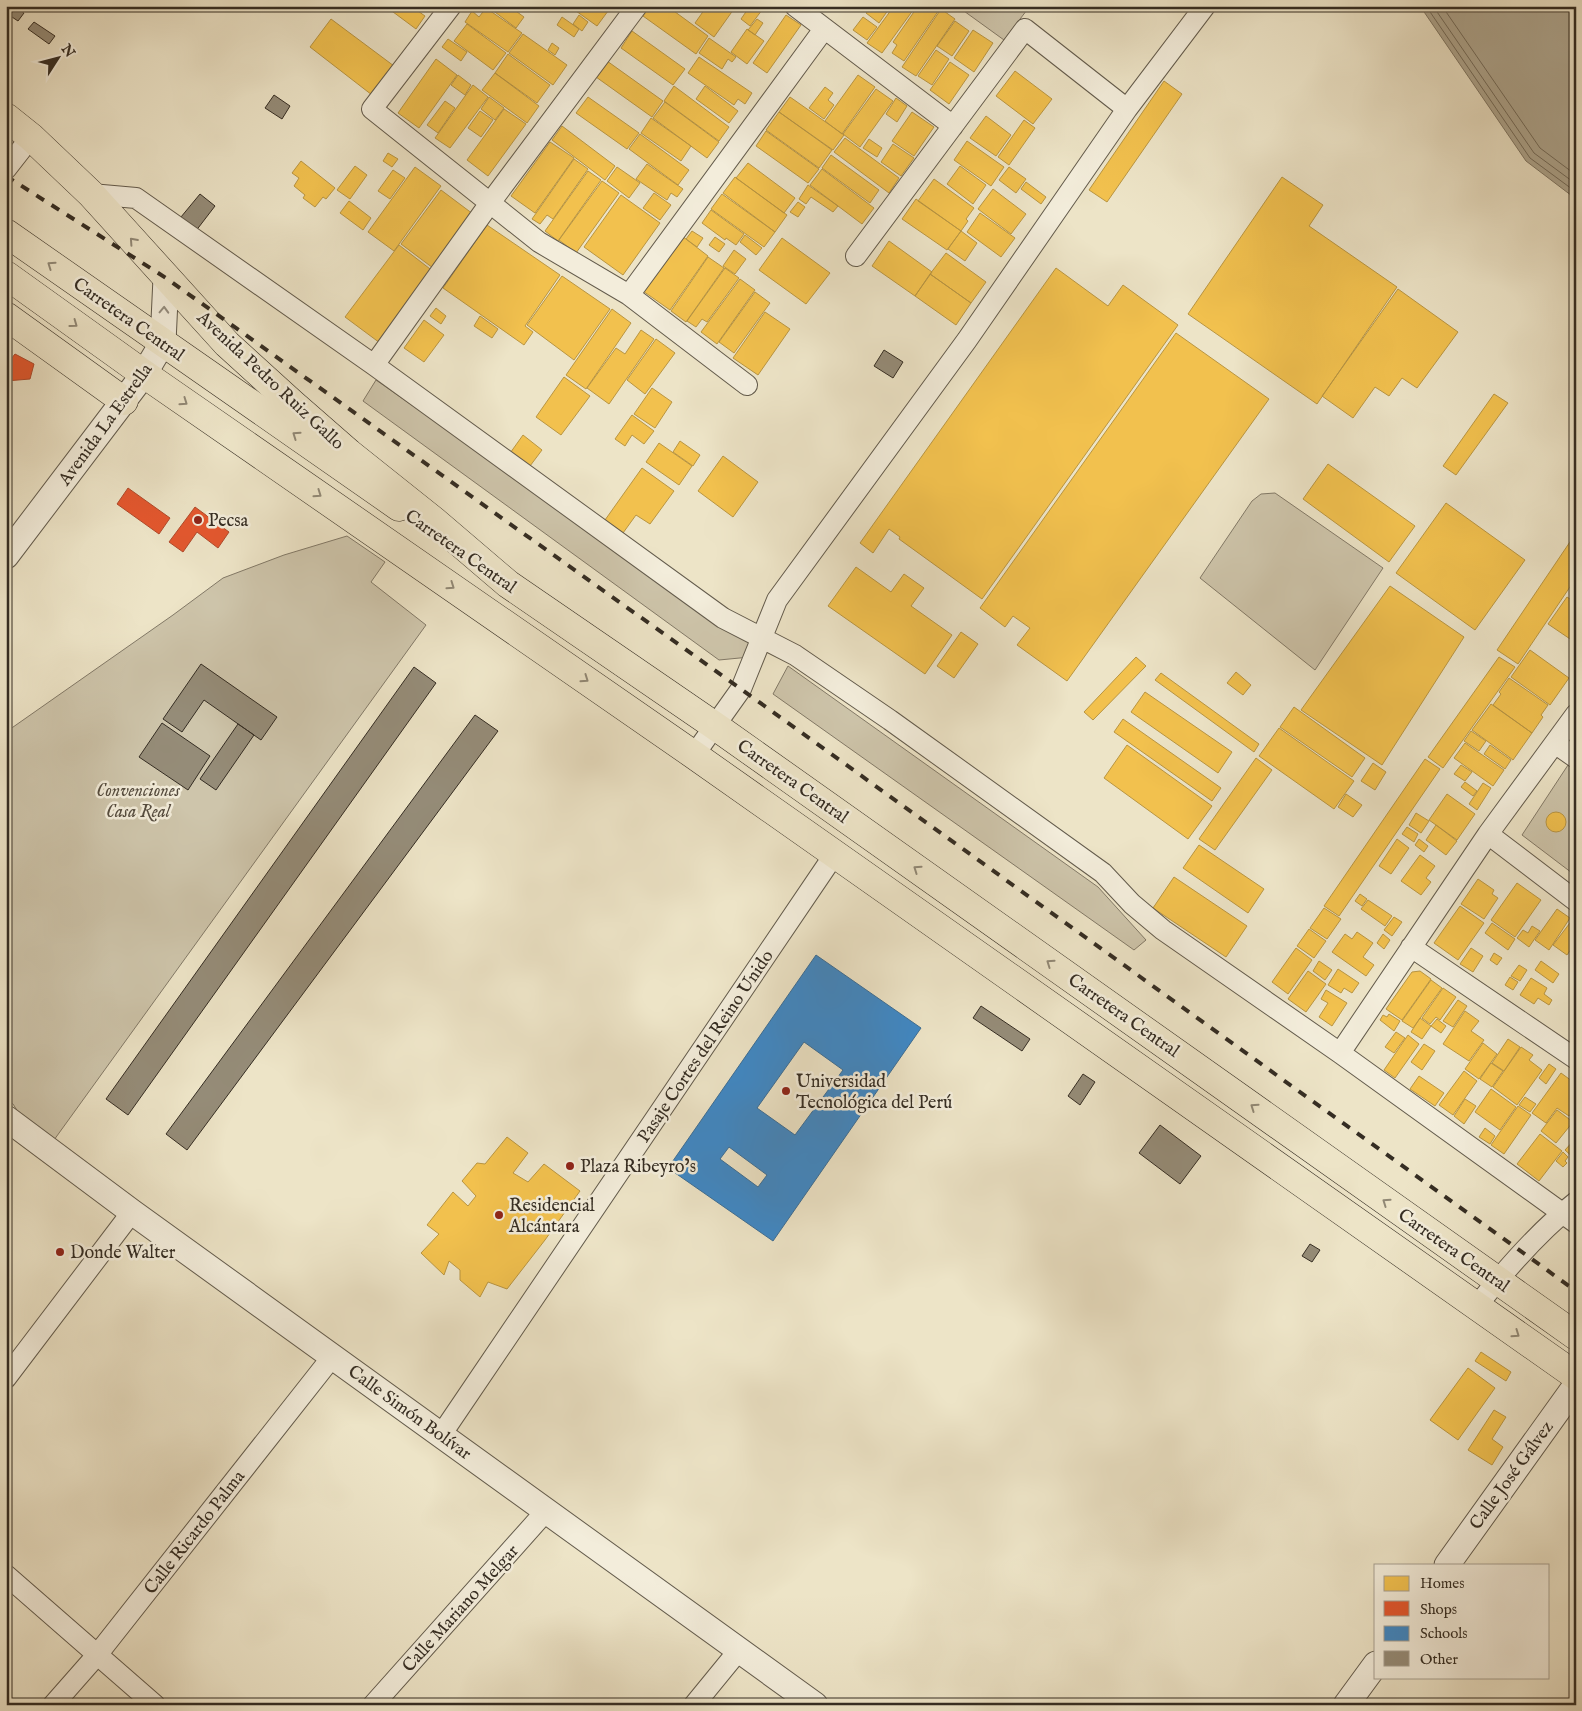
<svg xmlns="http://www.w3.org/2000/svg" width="1582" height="1711" viewBox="0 0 1582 1711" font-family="'IM FELL English',serif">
  <rect width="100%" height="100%" fill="#ede4c7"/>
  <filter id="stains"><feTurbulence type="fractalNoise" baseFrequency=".004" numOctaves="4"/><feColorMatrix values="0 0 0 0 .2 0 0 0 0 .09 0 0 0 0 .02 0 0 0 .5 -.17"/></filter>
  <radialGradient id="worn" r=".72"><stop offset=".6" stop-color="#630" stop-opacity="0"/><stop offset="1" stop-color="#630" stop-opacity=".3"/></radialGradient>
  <!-- green -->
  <path fill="#cec5ab" stroke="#827967" d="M957,6H1030L1004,40Z
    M376,380L752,643L750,657L719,660L363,401Z
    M1275,493L1383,568L1315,670L1200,578L1252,501L1261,494Z
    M347,536L385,562L371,582L426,625L54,1140L20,1115L13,1104L6,1099V732L173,615L223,578L284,555Z
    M788,666L1098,887L1146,940L1134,950L773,694Z
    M1568,765L1576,771V876L1522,835Z"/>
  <!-- water -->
  <path fill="#aea68f" stroke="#7e7664" d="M1420,6H1576V199L1526,161Z"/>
  <!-- homes -->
  <path fill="#f2c14e" stroke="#b99541" d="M385,6H418L415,9L425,16L416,29Z
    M487,6H509L524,17L516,28Z
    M569,6H610L611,7L597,26Z
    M650,6H667L708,36L696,54L643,16Z
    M707,6H736L714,37L695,23Z
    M750,6H765L750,26L741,19Z
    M871,6H891L879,23L866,13Z
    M894,6H916L882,53L867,43Z
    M918,6L941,7L904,61L892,53L897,45L893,42Z
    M486,8L522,33L508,52L465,22L472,11L479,17Z
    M941,9L955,19L916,76L902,67Z
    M579,15L588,22L582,31L573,24Z
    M786,15L801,25L767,73L753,63Z
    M562,17L579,29L574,37L557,25Z
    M863,17L877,27L867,40L853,30Z
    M331,19L394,66L372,95L310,47Z
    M757,19L763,23L755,35L748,30Z
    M955,21L969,31L952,56L937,46Z
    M467,24L506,53L493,70L454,41Z
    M747,29L764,41L747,64L731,52Z
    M973,30L993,43L974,72L954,58Z
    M632,31L685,69L673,85L621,48Z
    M523,34L567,65L553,85L509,53Z
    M709,38L736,57L732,62L728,59L722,69L699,53Z
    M448,39L467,52L461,61L442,47Z
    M552,43L559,48L555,55L548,50Z
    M936,50L949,59L932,85L918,76Z
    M508,54L550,85L537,103L495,73Z
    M699,57L752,93L745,104L738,99L734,105L688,73Z
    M436,59L457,75L419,128L398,113Z
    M607,61L663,101L652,117L596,77Z
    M950,62L969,75L949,104L930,90Z
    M1015,71L1052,99L1033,124L996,96Z
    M495,73L539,106L527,123L482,90Z
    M458,75L471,85L465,95L451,85Z
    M858,75L875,87L842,134L825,121Z
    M1164,81L1182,94L1107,202L1089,190Z
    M473,85L488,97L450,148L435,138Z
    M674,86L729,127L719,141L664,101Z
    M705,86L738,111L729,123L696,99Z
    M825,87L833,93L828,100L834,105L824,119L809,108Z
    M876,89L893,101L860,147L843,134Z
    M489,97L504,108L495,120L481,109Z
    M588,97L639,133L627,149L576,113Z
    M790,97L844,135L833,150L779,112Z
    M896,98L907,106L897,122L886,114Z
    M445,101L455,108L438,133L427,125Z
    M665,102L719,142L707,158L653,118Z
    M504,109L526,124L488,176L467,160Z
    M480,111L493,120L481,137L468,128Z
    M779,112L832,150L819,168L766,130Z
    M912,112L934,127L914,156L892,141Z
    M986,116L1011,135L996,156L970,138Z
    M651,118L691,146L681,161L641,133Z
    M1024,120L1035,128L1009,165L998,157Z
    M562,126L615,166L605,180L552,140Z
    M766,131L819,169L808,183L756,146Z
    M640,134L689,170L678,185L629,149Z
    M845,138L899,178L889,193L834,152Z
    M869,139L882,148L877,157L863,148Z
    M967,141L1004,167L991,186L954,160Z
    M550,142L574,158L535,213L511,196Z
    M893,144L914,158L901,176L881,162Z
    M388,153L398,159L392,167L383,161Z
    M831,155L879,190L870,203L822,168Z
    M574,159L588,169L553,219L547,215L540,224L532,219Z
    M301,161L335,188L326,199L323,197L315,207L303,198L305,195L294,186L299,178L292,173Z
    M748,163L795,198L784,213L736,178Z
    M647,164L683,189L677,197L671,193L667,200L636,179Z
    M355,166L367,175L350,199L337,190Z
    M960,166L986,185L973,204L947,184Z
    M415,167L441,186L394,251L368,232Z
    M617,167L640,183L629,198L607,181Z
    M1009,167L1026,179L1016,193L999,180Z
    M822,169L874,208L862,224L810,185Z
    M393,170L405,178L390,199L378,191Z
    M588,171L601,180L558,241L545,231Z
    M735,177L787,215L775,232L723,193Z
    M1282,177L1323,205L1309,226L1397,287L1317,404L1188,314Z
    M934,179L974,208L966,219L968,221L961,231L918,201Z
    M602,181L619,193L576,253L559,240Z
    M1026,182L1046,197L1041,204L1021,189Z
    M808,185L838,206L833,212L811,197L806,204L799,199Z
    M993,189L1026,214L1011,234L978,209Z
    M441,190L473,214L433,268L401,244Z
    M654,193L671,205L660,220L643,208Z
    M722,194L775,232L764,247L711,209Z
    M621,195L660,223L623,275L584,247Z
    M916,199L961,231L947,250L902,219Z
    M349,201L371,218L363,230L340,213Z
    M798,202L805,207L798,217L790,212Z
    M711,210L744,234L736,245L726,238L725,240L702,223Z
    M980,213L1015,238L1001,257L967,232Z
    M487,225L560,275L525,326L533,332L524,345L443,288Z
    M692,231L703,238L697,247L686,239Z
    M961,231L977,243L965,261L948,249Z
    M745,235L762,248L756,255L740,242Z
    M682,236L708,256L670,310L643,291Z
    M715,237L725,244L719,252L709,245Z
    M782,238L830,273L806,304L759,270Z
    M889,241L932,272L915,296L872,266Z
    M399,245L434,272L380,343L345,317Z
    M734,250L746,259L735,274L723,266Z
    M946,253L986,282L971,303L930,274Z
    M708,257L724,268L686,322L671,311Z
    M725,268L739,278L707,322L702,319L696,327L687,321Z
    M1056,268L1108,306L1123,285L1178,325L982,599L899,539L900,537L889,529L873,553L860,543Z
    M930,274L971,303L956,325L915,296Z
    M562,276L610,309L574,360L527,325Z
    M740,279L755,290L717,344L701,332Z
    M1398,289L1458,332L1417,388L1402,378L1389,396L1375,387L1353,418L1322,396Z
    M755,292L770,303L734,353L719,342Z
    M436,308L446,316L441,324L430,316Z
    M612,309L631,323L586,389L566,375Z
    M765,312L790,329L758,375L733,358Z
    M480,316L498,329L492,338L474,326Z
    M424,320L444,335L424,362L404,348Z
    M641,330L654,339L609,404L587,388L616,348L625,354Z
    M1176,333L1269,399L1067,681L1017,645L1030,628L1013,616L1005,627L980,608Z
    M656,339L675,353L645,394L627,380Z
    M564,377L590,396L561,435L536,417Z
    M652,388L672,402L655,428L634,414Z
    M1494,394L1508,403L1456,475L1443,466Z
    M632,415L654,431L644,444L632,435L625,446L615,439Z
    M523,435L542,450L527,470L508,456Z
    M680,441L700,455L693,466L673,452Z
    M659,443L692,466L679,485L646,462Z
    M723,456L758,482L733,517L698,491Z
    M1328,464L1415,526L1389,562L1303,499Z
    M642,468L674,491L650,524L636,515L623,533L605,520Z
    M1446,503L1525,560L1475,630L1396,573Z
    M1576,533V578L1518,664L1497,650Z
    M856,567L891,592L904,574L924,588L911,606L952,635L925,674L828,606Z
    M1390,586L1464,637L1382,765L1301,710Z
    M1567,597L1576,603V643L1548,624Z
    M961,632L978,644L954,678L937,666Z
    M1530,650L1569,678L1550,705L1511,677Z
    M1136,657L1146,666L1093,720L1084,712Z
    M1499,657L1515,667L1443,768L1428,757Z
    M1236,672L1251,685L1243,695L1227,683Z
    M1161,673L1259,744L1254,752L1155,680Z
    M1509,678L1548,705L1541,715L1543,717L1532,733L1493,705L1501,694L1499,692Z
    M1145,692L1232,752L1218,773L1131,712Z
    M1491,704L1532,733L1513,760L1472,730Z
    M1294,707L1365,758L1352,777L1280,727Z
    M1123,719L1221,788L1212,801L1114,732Z
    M1279,728L1354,781L1334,809L1259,756Z
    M1471,731L1486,741L1479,751L1464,741Z
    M1465,743L1504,770L1493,786L1454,758Z
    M1127,745L1212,806L1188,839L1104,778Z
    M1490,745L1511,760L1505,769L1484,754Z
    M1256,758L1272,770L1215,850L1199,839Z
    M1425,759L1440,769L1339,916L1324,906Z
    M1373,763L1386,772L1375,790L1361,781Z
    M1461,765L1472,772L1465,781L1454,774Z
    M1465,782L1477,791L1473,796L1461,787Z
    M1483,783L1491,788L1477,810L1469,804Z
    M1346,794L1362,805L1353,817L1338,807Z
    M1447,794L1475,814L1457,840L1429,820Z
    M1546 822a10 10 0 1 1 20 0a10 10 0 1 1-20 0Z
    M1416,813L1429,821L1421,833L1409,825Z
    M1436,825L1457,841L1446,855L1426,840Z
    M1407,827L1418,834L1414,842L1402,834Z
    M1397,839L1409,848L1391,874L1379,866Z
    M1419,839L1428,846L1424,852L1415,845Z
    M1199,845L1264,889L1248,913L1183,868Z
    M1420,855L1435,866L1426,878L1431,882L1421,895L1401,881Z
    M1174,877L1247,926L1226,957L1153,908Z
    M1478,879L1494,890L1492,894L1498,898L1484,919L1461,904Z
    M1517,883L1541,900L1515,937L1491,920Z
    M1360,894L1367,899L1362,906L1355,901Z
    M1368,900L1392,916L1385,926L1361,909Z
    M1460,906L1484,923L1458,960L1434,943Z
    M1324,908L1341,919L1327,939L1310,928Z
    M1557,909L1570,918L1549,950L1535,940Z
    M1394,917L1402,922L1392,936L1384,930Z
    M1573,919L1576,921V942L1567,955L1553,945Z
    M1492,923L1515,939L1508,950L1485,933Z
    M1532,926L1540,931L1529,947L1517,938L1523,930L1528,933Z
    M1309,929L1326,941L1314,958L1297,946Z
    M1357,932L1373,943L1363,957L1374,965L1366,976L1332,952L1345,934L1352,939Z
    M1383,934L1390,940L1384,949L1377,943Z
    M1296,948L1312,960L1288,994L1272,982Z
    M1471,948L1483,956L1473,972L1460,964Z
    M1494,953L1502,958L1497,965L1490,960Z
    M1319,961L1332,970L1325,980L1313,971Z
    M1541,961L1559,974L1553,983L1535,970Z
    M1519,965L1527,970L1520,981L1511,976Z
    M1338,969L1359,983L1352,993L1344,988L1341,993L1328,985Z
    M1308,971L1326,984L1306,1012L1288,999Z
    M1420,971L1431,979L1402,1020L1386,1009L1412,972Z
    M1510,977L1518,982L1513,990L1505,985Z
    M1531,978L1547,988L1544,994L1552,1000L1549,1005L1538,998L1534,1004L1520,995Z
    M1431,980L1442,988L1413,1028L1402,1021Z
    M1443,988L1456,997L1440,1020L1436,1017L1430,1024L1422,1018Z
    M1326,990L1347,1003L1332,1026L1319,1017L1328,1003L1321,999Z
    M1458,1000L1467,1006L1453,1027L1443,1021Z
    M1465,1011L1479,1021L1471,1031L1484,1040L1469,1061L1443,1044Z
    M1389,1014L1400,1021L1394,1031L1380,1020L1383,1015L1387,1017Z
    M1420,1018L1431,1026L1422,1039L1411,1032Z
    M1437,1019L1446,1026L1441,1033L1431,1026Z
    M1396,1032L1405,1038L1394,1053L1385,1047Z
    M1408,1035L1419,1044L1395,1078L1384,1070Z
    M1508,1039L1520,1047L1504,1071L1492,1063Z
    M1483,1043L1497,1054L1479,1079L1465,1069Z
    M1424,1044L1435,1051L1422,1070L1411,1062Z
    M1521,1047L1533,1055L1529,1060L1542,1070L1517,1105L1493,1087Z
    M1491,1063L1503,1071L1492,1087L1480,1079Z
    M1549,1064L1556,1069L1546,1084L1539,1078Z
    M1464,1071L1477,1081L1453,1115L1439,1105Z
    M1561,1073L1576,1084V1107L1569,1116L1557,1108L1546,1123L1532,1113Z
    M1419,1076L1444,1093L1435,1106L1410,1089Z
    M1491,1089L1516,1107L1500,1130L1475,1112Z
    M1525,1097L1536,1104L1530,1112L1519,1105Z
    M1465,1099L1476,1106L1464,1124L1454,1116Z
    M1518,1106L1531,1115L1504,1154L1491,1145Z
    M1557,1110L1573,1122L1556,1143L1541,1131Z
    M1485,1128L1495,1136L1490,1144L1479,1137Z
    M1540,1134L1562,1151L1539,1181L1517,1164Z
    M507,1137L528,1153L513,1173L528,1182L544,1164L580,1191L545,1240L507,1289L488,1282L480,1297L460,1280V1270L449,1261L444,1275L421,1253L439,1234L427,1225L453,1192L468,1206L476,1196L462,1181L477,1163L485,1164Z
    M1576,1138V1160L1565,1150Z
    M1563,1152L1568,1157L1565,1161L1567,1163L1563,1167L1556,1161Z
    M1481,1352L1511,1372L1506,1381L1475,1361Z
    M1468,1368L1495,1388L1458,1440L1430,1420Z
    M1494,1410L1506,1417L1492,1439L1503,1447L1492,1465L1468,1450Z"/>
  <!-- shops -->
  <path fill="#e4572e" stroke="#b04a2b" d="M15,354L34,364L30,379L6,381V365Z
    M128,488L170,518L159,534L117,504Z
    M195,507L229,532L218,548L197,532L183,552L169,542Z"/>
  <!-- schools -->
  <path fill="#3f88c5" stroke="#3c6d94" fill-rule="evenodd" d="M816,955L921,1028L773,1241L668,1168ZM804,1042L843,1070L795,1135L757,1108ZM729,1147L767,1175L758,1187L720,1159Z"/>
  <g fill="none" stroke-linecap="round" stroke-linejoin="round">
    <!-- shore -->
    <path stroke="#726a59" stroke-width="1" d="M1426,6L1530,158L1576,192
      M1433,6L1534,153L1576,184
      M1442,6L1540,148L1576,175"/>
  </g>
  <!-- building -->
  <path fill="#958c78" stroke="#352d23" d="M9,6H14L24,13L18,21L6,13Z
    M34,22L55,36L49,44L28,29Z
    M274,95L290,106L282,119L265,108Z
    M200,194L215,206L192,236L176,223Z
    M884,350L903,362L893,378L874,366Z
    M201,664L277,717L261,740L204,700L182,732L163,719Z
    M414,667L436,683L128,1115L106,1099Z
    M475,715L498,731L187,1150L166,1134Z
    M162,723L210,756L188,790L139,757Z
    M238,724L254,735L216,790L200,779Z
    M981,1006L1030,1039L1022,1051L973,1018Z
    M1083,1074L1095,1082L1080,1105L1068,1096Z
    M1160,1125L1201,1156L1180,1184L1139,1153Z
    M1310,1244L1320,1250L1312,1262L1302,1256Z"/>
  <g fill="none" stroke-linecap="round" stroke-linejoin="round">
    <!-- minor casing -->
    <g stroke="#635b4c" stroke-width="22">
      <path id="minor" d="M451,6L372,109L539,242L629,295L747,385
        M795,6L953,126
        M6,169L31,137
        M91,194L136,198L374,365L723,618L795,655L890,720L1103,873L1132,904L1163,930L1340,1053L1576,1223
        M856,256L1025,29L1127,109
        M629,295L824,29
        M374,365L490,203L637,6
        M1556,744L1576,758
        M694,755L741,689L777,600L967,340L1127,109L1205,6
        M1488,834L1576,901
        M1411,947L1576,1059
        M1340,1053L1488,834L1576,714
        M1477,1306C1506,1269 1538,1232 1576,1202
        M6,1378L132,1212
        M441,1435L834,855
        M6,1575L155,1705
        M53,1705L97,1655L332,1357
        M373,1705L546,1511
        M694,1705L739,1650"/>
    </g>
    <!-- tertiary casing -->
    <g stroke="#635b4c" stroke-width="27">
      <path id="tertiary" d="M6,556L144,374L163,342L166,278
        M6,1118L132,1212L815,1705
        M1447,1565L1576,1385
        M1346,1705L1376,1664"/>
    </g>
    <!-- primary casing -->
    <g stroke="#352d23" stroke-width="29">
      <path id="primary" d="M6,233L399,507"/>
    </g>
    <!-- trunk casing -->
    <g stroke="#352d23" stroke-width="29">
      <path id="trunk" d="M6,117L31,137L91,194L227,344L293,404L349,453L433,520L508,584L715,726L1576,1336
        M6,275L144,374L694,755L1576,1376
        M6,316L124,401"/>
    </g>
    <!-- minor -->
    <use href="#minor" stroke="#f3eddb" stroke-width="20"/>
    <!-- tertiary -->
    <use href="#tertiary" stroke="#f3eddb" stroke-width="25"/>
    <!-- primary -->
    <use href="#primary" stroke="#ede4c7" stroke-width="28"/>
    <!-- trunk -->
    <use href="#trunk" stroke="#ede4c7" stroke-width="28"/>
    <!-- rail -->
    <path stroke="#352d23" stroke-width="4" stroke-dasharray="9 9" stroke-linecap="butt" d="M6,176L166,278L741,689L1576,1291"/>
  </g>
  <!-- one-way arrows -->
  <defs><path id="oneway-chevron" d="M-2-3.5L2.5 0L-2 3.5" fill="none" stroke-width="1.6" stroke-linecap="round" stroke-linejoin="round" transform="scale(1.25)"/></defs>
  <g stroke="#918875">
    <use href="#oneway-chevron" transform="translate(133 241) rotate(-132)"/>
    <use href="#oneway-chevron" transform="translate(51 265) rotate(-145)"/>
    <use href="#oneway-chevron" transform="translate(74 324) rotate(36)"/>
    <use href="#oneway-chevron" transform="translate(184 402) rotate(35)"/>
    <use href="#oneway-chevron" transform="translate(296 435) rotate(-145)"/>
    <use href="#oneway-chevron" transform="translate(318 494) rotate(35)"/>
    <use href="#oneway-chevron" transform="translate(451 586) rotate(35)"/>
    <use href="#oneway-chevron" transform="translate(585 679) rotate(35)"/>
    <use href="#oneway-chevron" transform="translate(917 869) rotate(-145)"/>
    <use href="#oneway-chevron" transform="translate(1050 963) rotate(-145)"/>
    <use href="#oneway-chevron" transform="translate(1254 1107) rotate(-145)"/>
    <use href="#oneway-chevron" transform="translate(1386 1202) rotate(-145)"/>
    <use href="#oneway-chevron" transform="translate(1516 1334) rotate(35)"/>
  </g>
  <use stroke="#948d7f" href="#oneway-chevron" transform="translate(164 310) rotate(-88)"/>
  <!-- markers -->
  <g fill="#8f2418" stroke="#f3eddb" stroke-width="2">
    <circle cx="198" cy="520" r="5"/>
    <circle cx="786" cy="1091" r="5"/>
    <circle cx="570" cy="1166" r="5"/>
    <circle cx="499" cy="1215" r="5"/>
    <circle cx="60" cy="1252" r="5"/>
  </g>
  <g text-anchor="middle" stroke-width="5" stroke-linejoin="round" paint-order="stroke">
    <!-- street labels -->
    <g font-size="18" fill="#352d23" stroke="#f3eddb">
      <text transform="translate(129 319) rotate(35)" y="6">Carretera Central</text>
      <text transform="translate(271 380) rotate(43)" y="6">Avenida Pedro Ruiz Gallo</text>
      <text transform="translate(105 424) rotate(-54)" y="6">Avenida La Estrella</text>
      <text transform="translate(461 551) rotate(35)" y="6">Carretera Central</text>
      <text transform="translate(793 781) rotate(35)" y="6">Carretera Central</text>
      <text transform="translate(1124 1015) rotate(35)" y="6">Carretera Central</text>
      <text transform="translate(705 1046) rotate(-56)" y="6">Pasaje Cortes del Reino Unido</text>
      <text transform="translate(1454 1250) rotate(35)" y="6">Carretera Central</text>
      <text transform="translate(410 1412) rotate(36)" y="6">Calle Simón Bolívar</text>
      <text transform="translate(1511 1475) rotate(-54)" y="6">Calle José Gálvez</text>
      <text transform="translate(194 1532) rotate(-52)" y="6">Calle Ricardo Palma</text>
      <text transform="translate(460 1608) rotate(-48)" y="6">Calle Mariano Melgar</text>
    </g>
    <!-- poi labels -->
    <g font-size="18" fill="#352d23" stroke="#f3eddb" text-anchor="start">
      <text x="208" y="526">Pecsa</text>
      <text x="796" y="1087">Universidad<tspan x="796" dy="21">Tecnológica del Perú</tspan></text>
      <text x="580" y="1172">Plaza Ribeyro’s</text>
      <text x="509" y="1211">Residencial<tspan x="509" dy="21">Alcántara</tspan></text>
      <text x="70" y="1258">Donde Walter</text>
    </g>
    <!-- park labels -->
    <g font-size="18" font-style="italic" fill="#544b3e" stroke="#f3eddb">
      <text x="138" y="796">Convenciones<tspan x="138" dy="21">Casa Real</tspan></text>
    </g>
  </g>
  <!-- margin -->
  <rect width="1582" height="1711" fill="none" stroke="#ede4c7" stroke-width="25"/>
  <rect x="8" y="8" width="1567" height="1696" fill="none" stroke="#352d23" stroke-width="2.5"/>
  <rect x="12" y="12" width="1557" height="1686" fill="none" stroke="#352d23"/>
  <!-- legend -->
  <rect x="1374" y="1564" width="175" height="115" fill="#f3eddb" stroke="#a7a091"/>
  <rect x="1384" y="1576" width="25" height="15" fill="#f2c14e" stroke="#a7a091"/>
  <text x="1420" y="1588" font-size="15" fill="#352d23">Homes</text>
  <rect x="1384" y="1601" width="25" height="15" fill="#e4572e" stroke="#a7a091"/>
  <text x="1420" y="1614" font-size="15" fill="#352d23">Shops</text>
  <rect x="1384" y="1626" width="25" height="15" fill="#3f88c5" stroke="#a7a091"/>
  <text x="1420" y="1638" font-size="15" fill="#352d23">Schools</text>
  <rect x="1384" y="1651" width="25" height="15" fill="#958c78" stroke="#a7a091"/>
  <text x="1420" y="1664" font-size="15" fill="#352d23">Other</text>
  <!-- north arrow -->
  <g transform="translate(58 58) rotate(54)" stroke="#f3eddb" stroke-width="4" paint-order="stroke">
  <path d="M0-4L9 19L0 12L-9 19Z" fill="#352d23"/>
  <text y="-8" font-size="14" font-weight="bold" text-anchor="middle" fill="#352d23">N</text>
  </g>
  <rect width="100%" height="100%" filter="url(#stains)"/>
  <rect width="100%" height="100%" fill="url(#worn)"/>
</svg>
